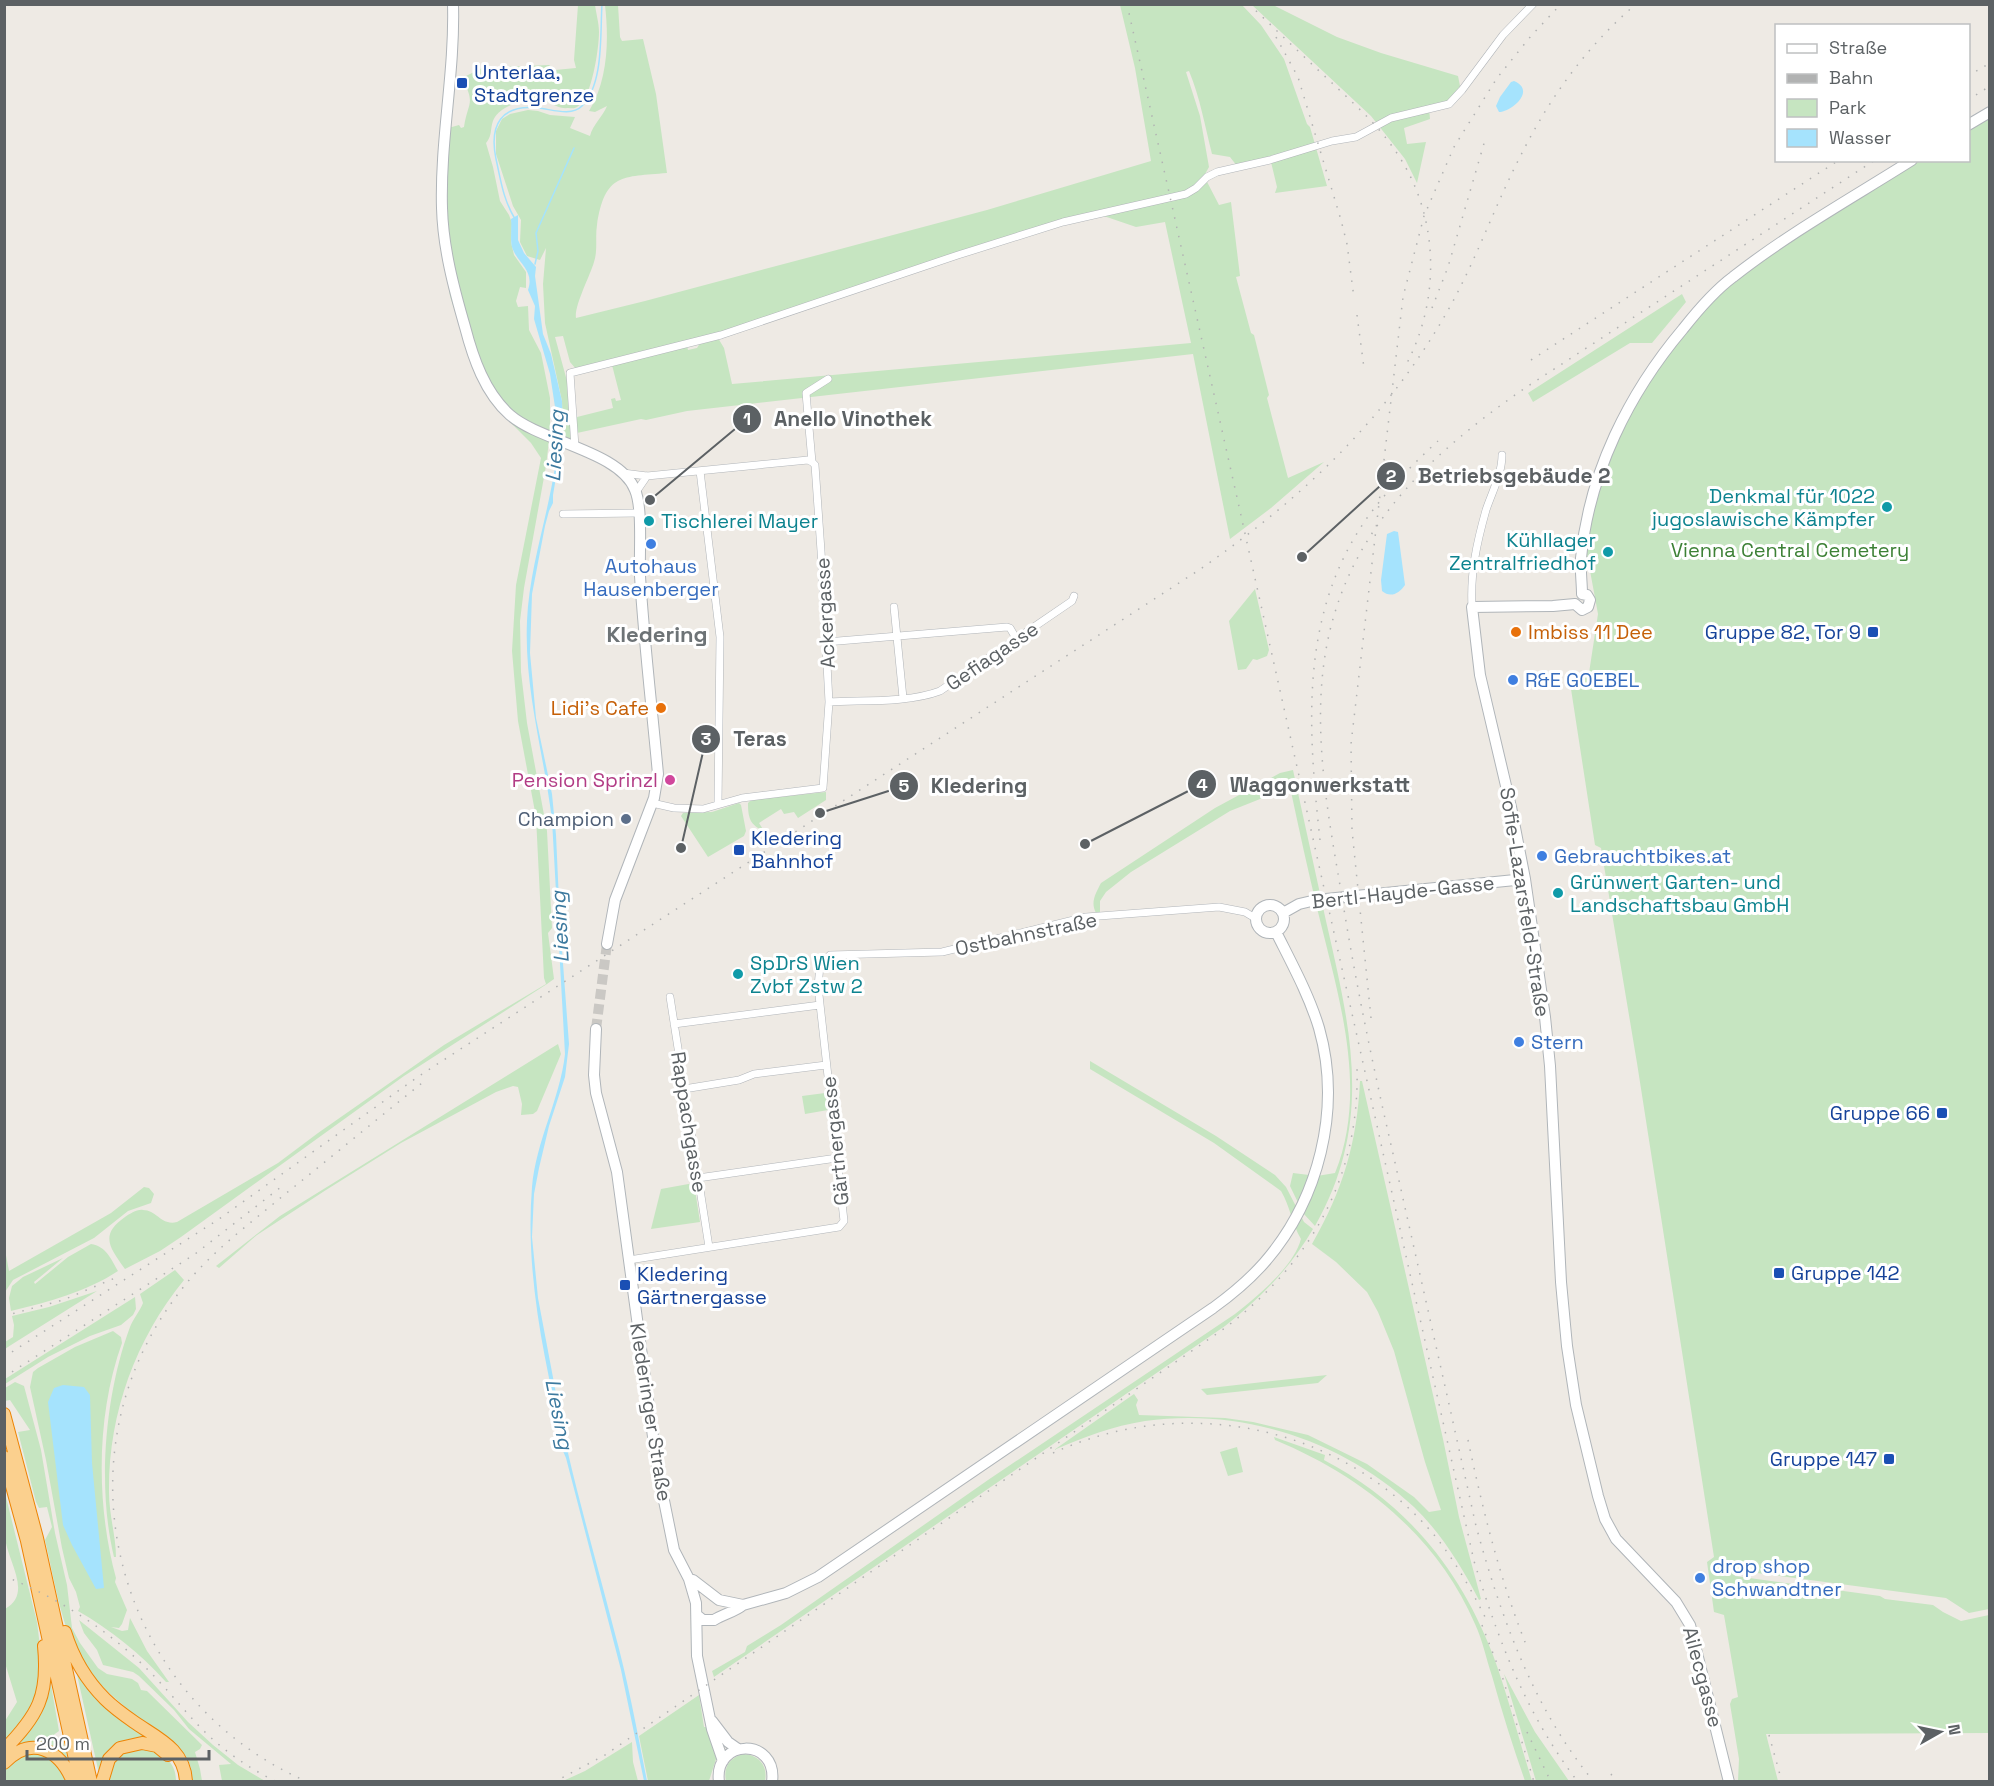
<svg xmlns="http://www.w3.org/2000/svg" width="1994" height="1786" viewBox="0 0 1994 1786" font-family="'Space Grotesk',sans-serif">
  <rect width="100%" height="100%" fill="#eeeae4"/>
  <!-- green -->
  <path fill="#c6e5c1" d="M578,5H595C596,13 599,23 599,32C599,48 592,99 577,107C574,109 571,108 568,108C560,109 553,104 546,102C534,99 515,102 505,108C485,120 496,132 486,143L493,167L500,201L509,215L512,223L511,242L514,255L526,272V288L520,287L516,301L518,307L528,306L529,330L541,353L550,398V432L546,466L524,588L520,621L521,672L527,723L547,831L552,928L548,933L554,979L547,984L404,1076L181,1237L160,1251L125,1269C110,1248 99,1235 125,1217C130,1214 137,1209 143,1210C157,1210 161,1226 177,1222L278,1163L318,1133L444,1045L546,984L544,978L536,817L518,721L512,651L516,585L541,458L531,443L494,406L475,374L450,296L440,236L442,125L452,127L459,125L461,128L464,127C468,101 476,105 462,78L482,68L549,65L555,70L576,68L574,60Z
    M605,5H618L620,37L622,41L643,39L656,94L667,173C622,177 605,173 597,225C595,237 598,250 594,262C590,276 574,306 576,318L645,301L987,210L1151,161L1135,68L1120,5H1242L1261,25L1284,59L1307,124L1310,127L1327,186L1275,193L1277,187L1271,162L1237,166L1230,157L1212,154C1205,127 1200,97 1189,71L1186,72L1200,116L1209,167L1204,176L1219,205L1231,202L1240,276L1236,277L1251,333L1254,335L1269,395L1267,398L1288,478L1324,462L1271,508L1230,539L1193,354L749,404L687,411L646,420L641,419L577,433V417L613,408L611,399L615,398L616,401L621,400L612,365L687,346L688,350L697,348L700,343L718,338L724,348L732,384L1191,343L1165,222L1136,227L1095,213L755,323L576,369L570,362L563,336L555,337L567,381L571,440L563,436L562,401L545,323L543,284L546,248L540,260L527,256L520,242L521,220L513,206L496,154V131L502,119L510,114L528,110L538,111L550,115L575,117L570,128L590,136C593,124 602,118 607,106L595,112L589,111C608,80 609,40 605,5Z
    M1252,5H1273L1337,37L1381,53L1458,76L1460,86L1450,101L1429,107L1430,119L1404,128L1407,144L1426,142L1417,183L1405,159L1371,116Z
    M1989,117V1609L1969,1613L1946,1598L1734,1570L1735,1576L1880,1596L1885,1599L1933,1605L1943,1612L1961,1621L1989,1615V1733L1766,1734L1778,1781H1738L1739,1759L1730,1704L1732,1699L1738,1697L1724,1615L1714,1612L1707,1562L1714,1557L1637,1063L1601,848L1595,845L1569,676L1589,673L1598,614L1586,549L1594,507L1608,464L1623,427L1642,391L1692,323L1733,281L1776,249L1919,161L1968,160L1969,130Z
    M1682,294L1686,302L1652,343H1630L1533,402L1528,393Z
    M1255,589L1269,650L1267,656L1257,660L1253,659L1246,669L1238,670L1229,621Z
    M1293,770C1304,820 1315,871 1326,921C1351,1030 1374,1122 1315,1226L1303,1213L1290,1186L1293,1173L1317,1176L1335,1173C1369,1089 1338,995 1318,912C1308,871 1299,829 1290,787L1230,811L1131,872L1106,892L1100,901V912L1096,913C1090,902 1096,893 1101,883L1215,808L1280,773Z
    M826,792V800L798,818L794,812L784,814L781,809L759,823L764,831C750,825 748,818 748,803L751,800Z
    M739,803L741,805L746,831L744,836L708,857L681,816L683,813L712,812Z
    M558,1044L561,1054L537,1111L533,1114L521,1115L522,1104L518,1087L513,1086L496,1092L401,1143L326,1190L257,1235L219,1268L216,1266L280,1216Z
    M1090,1061L1216,1136L1275,1175L1286,1187L1304,1222L1313,1229C1290,1268 1260,1299 1225,1326L714,1677L712,1671L745,1652L747,1646L781,1625L988,1480L1235,1314C1257,1296 1293,1268 1301,1239C1292,1224 1290,1206 1281,1191L1214,1143L1090,1069Z
    M1360,1081H1362L1443,1439L1459,1517L1481,1599L1479,1600C1462,1567 1441,1533 1414,1507C1344,1441 1241,1407 1145,1421C1113,1426 1084,1437 1054,1450L1134,1394L1138,1400L1136,1405L1139,1415L1225,1418L1253,1422L1308,1435L1367,1464L1414,1497L1429,1512L1441,1510L1425,1462L1394,1351L1378,1312L1367,1292L1336,1262L1312,1244C1343,1190 1357,1143 1360,1081Z
    M825,1093L828,1110L805,1114L802,1096Z
    M694,1183L700,1222L651,1229L661,1189Z
    M144,1187L149,1188L154,1194L151,1203L128,1211L94,1238L13,1280L5,1292V1250L9,1271L111,1213Z
    M91,1244C106,1246 111,1259 118,1271C86,1292 48,1302 11,1311L9,1298L12,1286L23,1277L63,1258L34,1282L35,1284L68,1257Z
    M175,1270L184,1280C135,1340 108,1415 109,1493C109,1514 116,1537 116,1557H114C97,1487 105,1394 130,1327C133,1319 140,1311 143,1303L140,1294Z
    M97,1291L11,1345L5,1349V1342L13,1337L14,1325L12,1316L49,1307Z
    M135,1297L136,1309L133,1315L121,1325L90,1336L48,1357L5,1384V1379Z
    M113,1331L121,1337L122,1343C96,1415 96,1505 116,1578L115,1582L127,1610L122,1624L119,1628L111,1627L122,1631L128,1630L130,1618L147,1651L169,1682H166C141,1654 111,1630 78,1611L80,1607L76,1592L69,1578L62,1548L46,1460L30,1387L33,1372L38,1368L75,1347Z
    M1327,1375L1318,1383L1207,1395L1201,1389Z
    M15,1382L24,1386L41,1450L55,1533L67,1585L72,1628L80,1643L98,1668L107,1674L132,1679L138,1683L141,1690L147,1691L202,1745L200,1749L195,1752L200,1769L202,1781H192C194,1747 161,1737 139,1718C121,1704 95,1682 83,1663C62,1633 54,1577 45,1540L52,1527L47,1507L39,1508L36,1502L18,1432L30,1430L10,1400L5,1401V1388Z
    M1274,1437L1325,1455L1324,1460C1406,1503 1460,1569 1493,1655C1508,1696 1519,1740 1532,1781H1525C1513,1747 1502,1712 1492,1676C1486,1659 1483,1641 1475,1624C1437,1536 1362,1476 1275,1440Z
    M1237,1447L1243,1472L1228,1476L1220,1452Z
    M4,1489L37,1622L43,1671L34,1709L5,1747V1721L17,1702L5,1663V1609C34,1593 6,1560 5,1536C3,1521 5,1505 4,1489Z
    M79,1620L139,1668L188,1722L213,1745L238,1765L265,1781H222L219,1765L231,1764L189,1729L174,1710L139,1676L133,1672L103,1665L97,1650L84,1633Z
    M76,1670C88,1689 102,1708 121,1720C131,1727 141,1730 149,1738C118,1735 113,1749 99,1774Z
    M1504,1674L1535,1732L1569,1781H1536Z
    M50,1679L59,1731L52,1736V1739L63,1741L69,1763L57,1750L13,1749L36,1721Z
    M699,1695L704,1727H706L717,1756L709,1781H648L639,1736Z
    M632,1742L633,1762L638,1781H563L585,1771Z
    M145,1745C162,1755 176,1760 176,1781L106,1782L109,1766L125,1749Z
    M33,1752C51,1756 59,1766 68,1782H5C4,1761 14,1757 33,1752Z
    M744,1754C759,1755 768,1766 765,1781H726C723,1767 730,1757 744,1754Z"/>
  <!-- water -->
  <path fill="#a5e3fd" d="M1514,81C1536,90 1513,111 1499,112L1496,106L1500,97L1511,82Z
    M518,215V240L524,253L536,267L535,276L543,334L551,354L562,401L563,436L553,495V503L549,511L545,526L532,594L530,653L536,718L552,794L556,835L560,923L569,1044L565,1077L549,1126L539,1168L534,1194L532,1237L538,1298L565,1441H568L570,1449L568,1453C582,1513 599,1571 614,1630C628,1680 637,1731 647,1781H644L621,1670L566,1458L560,1444L563,1441C544,1358 525,1273 532,1187C536,1141 560,1099 565,1054L552,820C544,754 524,689 527,621C530,549 563,481 558,409L555,407L550,374L534,319L535,306L528,290C535,270 517,263 512,247C510,239 512,228 511,219Z
    M1394,531L1398,532L1405,585C1399,594 1390,598 1382,591L1381,580L1387,534Z
    M63,1385L84,1387L90,1395L92,1463L104,1588L96,1589L72,1545L63,1525L48,1402L54,1388Z"/>
  <g fill="none" stroke-linecap="round" stroke-linejoin="round">
    <!-- stream -->
    <path stroke="#a5e3fd" stroke-width="1.5" d="M515,219C503,199 501,181 496,159C489,125 501,104 538,108C551,109 571,117 582,106C604,84 600,34 602,4
      M535,264L538,251L536,233L574,148"/>
    <!-- secondary-tunnel -->
    <path stroke="#cac8c4" stroke-width="10" stroke-dasharray="10 5" stroke-linecap="butt" d="M596,1029L607,944"/>
    <!-- street casing -->
    <g stroke="#b1b5b9" stroke-width="8">
      <path id="street" d="M575,447L570,373L721,335L958,255L1063,222L1186,194L1196,188L1207,177L1217,172L1270,160L1332,141L1356,137L1391,118L1449,104L1462,90L1503,35L1533,4
        M700,471L720,637L718,804
        M623,473L647,476L808,460L812,462
        M636,492L647,476
        M563,514L638,513
        M894,607L903,698
        M1472,607C1470,573 1477,542 1486,510C1492,492 1502,474 1502,455
        M826,642L1007,627L1010,628L1017,640
        M829,702C863,700 908,703 940,691L1072,601L1074,596
        M652,803L674,808L703,809L742,798L823,788L829,702L821,551L815,465L812,462L806,393L828,379
        M670,997L709,1247
        M674,1024L820,1005
        M684,1089L739,1080L754,1074L826,1065
        M698,1178L837,1158
        M629,1260L839,1227L844,1221L818,986L820,966L830,955L942,952L1086,917L1219,907L1245,912L1255,918"/>
    </g>
    <!-- secondary casing -->
    <g stroke="#b0b5b9" stroke-width="12">
      <path id="secondary" d="M453,4C455,72 440,140 442,208C443,248 454,289 465,327C473,358 485,393 510,415C541,442 620,451 635,490C643,508 639,554 640,576C644,642 652,708 658,774L654,798L615,900L607,944
        M1968,125L1990,112
        M1582,594C1582,582 1580,570 1581,558C1589,473 1629,393 1683,329C1698,310 1714,291 1733,277C1789,233 1852,198 1912,160
        M1575,604L1553,606L1472,607L1480,675L1511,807L1525,879L1545,1017L1550,1066L1561,1282L1567,1346L1576,1405L1598,1496L1605,1519L1616,1539L1676,1602L1690,1625L1729,1782
        M1575,604L1582,610L1588,607L1590,600L1587,595L1582,594
        M1256 919a14 14 0 1 1 28 0a14 14 0 1 1-28 0Z
        M1283,913L1299,904L1316,900L1525,879
        M596,1029L594,1075L596,1093L617,1172L657,1466L674,1550L689,1579L696,1603L697,1656L712,1729L723,1761
        M689,1579L693,1580L719,1600L743,1605
        M697,1615L703,1620H714C723,1614 735,1612 743,1605L786,1593L818,1577L1213,1308C1231,1295 1249,1280 1264,1263C1319,1200 1342,1109 1319,1028C1309,995 1292,964 1276,932
        M712,1721L728,1742L738,1749
        M719,1782C713,1738 778,1737 772,1782"/>
    </g>
    <!-- highway casing -->
    <g stroke="#ed8405" stroke-width="14">
      <path id="highway" d="M4,1414L37,1538L91,1782
        M4,1457L27,1541L80,1782
        M65,1632C73,1658 86,1680 105,1699C114,1708 124,1715 134,1722C157,1738 185,1749 186,1782
        M4,1750C38,1715 49,1696 44,1646
        M4,1763C32,1734 60,1750 73,1782
        M102,1782L109,1759L120,1748L142,1743L157,1746L168,1755"/>
    </g>
    <!-- street -->
    <use href="#street" stroke="#fff" stroke-width="7"/>
    <!-- secondary -->
    <use href="#secondary" stroke="#fff" stroke-width="10"/>
    <!-- highway -->
    <use href="#highway" stroke="#fbd08e" stroke-width="12"/>
    <!-- rail -->
    <path stroke="#b1b2b2" stroke-width="1.5" stroke-dasharray="1.5 8" stroke-linecap="butt" d="M1127,4L1474,1561C1499,1642 1526,1714 1578,1782
      M1249,4C1277,31 1304,57 1332,83C1354,104 1377,124 1394,149C1439,212 1442,297 1406,365
      M1276,37L1298,77L1341,220L1347,244L1354,298
      M1968,76L1990,63
      M1968,100L1990,86
      M1432,308L1448,267L1485,140
      M1357,315L1364,368
      M1531,360L1839,160
      M1320,840C1308,728 1299,615 1367,518C1388,489 1412,465 1438,441
      M1371,1018L1352,830L1351,744L1403,297L1424,216L1454,147L1497,78L1531,36L1561,4
      M4,1316L63,1300L115,1278
      M4,1357L219,1219L419,1076L1199,570C1304,497 1390,416 1452,303C1478,255 1496,203 1521,155C1550,97 1587,46 1636,4
      M4,1377L195,1254L281,1187
      M1468,1440C1483,1511 1500,1580 1527,1647
      M1053,1453C1184,1393 1342,1425 1435,1536C1455,1561 1471,1589 1485,1617
      M4,1576C54,1596 104,1627 143,1665C163,1684 180,1706 199,1726C221,1749 248,1768 277,1782
      M1482,1625L1503,1679L1534,1782
      M1527,1732L1551,1782
      M1769,1735L1782,1782
      M1611,1774L1616,1782
      M308,1782C117,1700 51,1460 178,1294C207,1255 247,1226 284,1195C330,1158 376,1120 422,1083
      M554,1782L605,1755L1225,1328C1310,1263 1360,1178 1357,1068
      M1594,1782C1533,1708 1501,1617 1476,1526C1449,1403 1421,1280 1394,1158C1374,1071 1356,985 1342,897C1326,803 1306,702 1336,609C1367,511 1443,445 1525,388L1875,160"/>
  </g>
  <!-- markers -->
  <g fill="#1a4fb4" stroke="#fff" stroke-width="2">
    <rect x="456" y="77" width="12" height="12" rx="3"/>
    <rect x="1867" y="626" width="12" height="12" rx="3"/>
    <rect x="733" y="844" width="12" height="12" rx="3"/>
    <rect x="1936" y="1107" width="12" height="12" rx="3"/>
    <rect x="1773" y="1267" width="12" height="12" rx="3"/>
    <rect x="619" y="1279" width="12" height="12" rx="3"/>
    <rect x="1883" y="1453" width="12" height="12" rx="3"/>
  </g>
  <g fill="#0f9aa8" stroke="#fff" stroke-width="2">
    <circle cx="1887" cy="507" r="6"/>
    <circle cx="649" cy="521" r="6"/>
    <circle cx="1608" cy="552" r="6"/>
    <circle cx="1558" cy="893" r="6"/>
    <circle cx="738" cy="974" r="6"/>
  </g>
  <g fill="#3f7fe0" stroke="#fff" stroke-width="2">
    <circle cx="651" cy="544" r="6"/>
    <circle cx="1513" cy="680" r="6"/>
    <circle cx="1542" cy="856" r="6"/>
    <circle cx="1519" cy="1042" r="6"/>
    <circle cx="1700" cy="1578" r="6"/>
  </g>
  <g fill="#e8710a" stroke="#fff" stroke-width="2">
    <circle cx="1516" cy="632" r="6"/>
    <circle cx="661" cy="708" r="6"/>
  </g>
  <circle fill="#d1479c" stroke="#fff" stroke-width="2" cx="670" cy="780" r="6"/>
  <circle fill="#5c6f8a" stroke="#fff" stroke-width="2" cx="626" cy="819" r="6"/>
  <g text-anchor="middle" stroke-width="6" stroke-linejoin="round" paint-order="stroke">
    <!-- transit labels -->
    <g font-size="20" fill="#164399" stroke="#fff" text-anchor="start">
      <text x="474" y="79">Unterlaa,<tspan x="474" dy="23">Stadtgrenze</tspan></text>
      <text x="1861" y="639" text-anchor="end">Gruppe 82, Tor 9</text>
      <text x="751" y="845">Kledering<tspan x="751" dy="23">Bahnhof</tspan></text>
      <text x="1930" y="1120" text-anchor="end">Gruppe 66</text>
      <text x="1791" y="1280">Gruppe 142</text>
      <text x="637" y="1281">Kledering<tspan x="637" dy="23">Gärtnergasse</tspan></text>
      <text x="1877" y="1466" text-anchor="end">Gruppe 147</text>
    </g>
    <!-- culture labels -->
    <g font-size="20" fill="#0d838f" stroke="#fff" text-anchor="start">
      <text x="1875" y="503" text-anchor="end">Denkmal für 1022<tspan x="1875" dy="23">jugoslawische Kämpfer</tspan></text>
      <text x="661" y="528">Tischlerei Mayer</text>
      <text x="1596" y="547" text-anchor="end">Kühllager<tspan x="1596" dy="23">Zentralfriedhof</tspan></text>
      <text x="1570" y="889">Grünwert Garten- und<tspan x="1570" dy="23">Landschaftsbau GmbH</tspan></text>
      <text x="750" y="970">SpDrS Wien<tspan x="750" dy="23">Zvbf Zstw 2</tspan></text>
    </g>
    <!-- park labels -->
    <g font-size="20" fill="#3d8136" stroke="#fff">
      <text x="1790" y="557">Vienna Central Cemetery</text>
    </g>
    <!-- shop labels -->
    <g font-size="20" fill="#366cbe" stroke="#fff" text-anchor="start">
      <text x="651" y="573" text-anchor="middle">Autohaus<tspan x="651" dy="23">Hausenberger</tspan></text>
      <text x="1525" y="687">R&amp;E GOEBEL</text>
      <text x="1554" y="863">Gebrauchtbikes.at</text>
      <text x="1531" y="1049">Stern</text>
      <text x="1712" y="1573">drop shop<tspan x="1712" dy="23">Schwandtner</tspan></text>
    </g>
    <!-- street labels -->
    <g font-size="20" fill="#5c6164" stroke="#fff">
      <text transform="translate(825 613) rotate(-93)" y="7">Ackergasse</text>
      <text transform="translate(992 656) rotate(-34)" y="7">Gefiagasse</text>
      <text transform="translate(1403 892) rotate(-6)" y="7">Bertl-Hayde-Gasse</text>
      <text transform="translate(1525 902) rotate(81)" y="7">Sofie-Lazarsfeld-Straße</text>
      <text transform="translate(1026 934) rotate(-12)" y="7">Ostbahnstraße</text>
      <text transform="translate(689 1122) rotate(81)" y="7">Rappachgasse</text>
      <text transform="translate(835 1141) rotate(-96)" y="7">Gärtnergasse</text>
      <text transform="translate(651 1412) rotate(81)" y="7">Klederinger Straße</text>
      <text transform="translate(1703 1677) rotate(75)" y="7">Ailecgasse</text>
    </g>
    <!-- food labels -->
    <g font-size="20" fill="#c56008" stroke="#fff" text-anchor="start">
      <text x="1528" y="639">Imbiss 11 Dee</text>
      <text x="649" y="715" text-anchor="end">Lidi's Cafe</text>
    </g>
    <!-- hotel labels -->
    <g font-size="20" fill="#b23c85" stroke="#fff" text-anchor="end">
      <text x="658" y="787">Pension Sprinzl</text>
    </g>
    <!-- service labels -->
    <g font-size="20" fill="#4e5e75" stroke="#fff" text-anchor="end">
      <text x="614" y="826">Champion</text>
    </g>
    <!-- water labels -->
    <g font-size="21" font-style="italic" fill="#3c799e" stroke="#fff">
      <text transform="translate(555 446) rotate(-87)" y="7">Liesing</text>
      <text transform="translate(560 927) rotate(-93)" y="7">Liesing</text>
      <text transform="translate(559 1414) rotate(79)" y="7">Liesing</text>
    </g>
    <!-- quarter labels -->
    <g font-size="22" font-weight="bold" fill="#6d7376" stroke="#fff">
      <text x="657" y="642">Kledering</text>
    </g>
  </g>
  <!-- callouts -->
  <path fill="none" stroke="#5c6164" stroke-width="2" d="M650 500L747 419M1302 557L1391 476M681 848L706 739M1085 844L1202 784M820 813L904 786"/>
  <g fill="#5c6164" stroke="#fff" stroke-width="2">
    <circle cx="650" cy="500" r="6"/>
    <circle cx="1302" cy="557" r="6"/>
    <circle cx="681" cy="848" r="6"/>
    <circle cx="1085" cy="844" r="6"/>
    <circle cx="820" cy="813" r="6"/>
    <circle cx="747" cy="419" r="15"/>
    <circle cx="1391" cy="476" r="15"/>
    <circle cx="706" cy="739" r="15"/>
    <circle cx="1202" cy="784" r="15"/>
    <circle cx="904" cy="786" r="15"/>
  </g>
  <g font-size="18" text-anchor="middle" font-weight="bold" fill="#fff">
    <text x="747" y="425">1</text>
    <text x="1391" y="482">2</text>
    <text x="706" y="745">3</text>
    <text x="1202" y="791">4</text>
    <text x="904" y="792">5</text>
  </g>
  <g font-size="21" text-anchor="middle" font-weight="bold" fill="#5c6164" stroke="#fff" stroke-width="6" stroke-linejoin="round" paint-order="stroke">
    <text x="853" y="426">Anello Vinothek</text>
    <text x="1514" y="483">Betriebsgebäude 2</text>
    <text x="760" y="746">Teras</text>
    <text x="1320" y="792">Waggonwerkstatt</text>
    <text x="979" y="793">Kledering</text>
  </g>
  <!-- border -->
  <rect width="1994" height="1786" fill="none" stroke="#5c6164" stroke-width="12"/>
  <!-- legend -->
  <rect x="1775" y="24" width="195" height="138" fill="#ffffff" stroke="#bec0c1" stroke-width="1.5"/>
  <rect x="1787" y="44" width="30" height="9" fill="#ffffff" stroke="#bec0c1" stroke-width="1.5"/>
  <text x="1829" y="54" font-size="18" fill="#5c6164">Straße</text>
  <rect x="1787" y="74" width="30" height="9" fill="#b1b2b2" stroke="#bec0c1" stroke-width="1.5"/>
  <text x="1829" y="84" font-size="18" fill="#5c6164">Bahn</text>
  <rect x="1787" y="99" width="30" height="18" fill="#c6e5c1" stroke="#bec0c1" stroke-width="1.5"/>
  <text x="1829" y="114" font-size="18" fill="#5c6164">Park</text>
  <rect x="1787" y="129" width="30" height="18" fill="#a5e3fd" stroke="#bec0c1" stroke-width="1.5"/>
  <text x="1829" y="144" font-size="18" fill="#5c6164">Wasser</text>
  <!-- north arrow -->
  <g transform="translate(1940 1732) rotate(81)" stroke="#ffffff" stroke-width="4.5" paint-order="stroke">
  <path d="M0-4.5L10 22L0 15L-10 22Z" fill="#5c6164"/>
  <text y="-9" font-size="16" font-weight="bold" text-anchor="middle" fill="#5c6164">N</text>
  </g>
  <!-- scale -->
  <path d="M27 1750v9h182v-9" fill="none" stroke="#5c6164" stroke-width="3"/>
  <text x="36" y="1750" font-size="18" fill="#5c6164" stroke="#ffffff" stroke-width="4.5" paint-order="stroke">200 m</text>
</svg>
